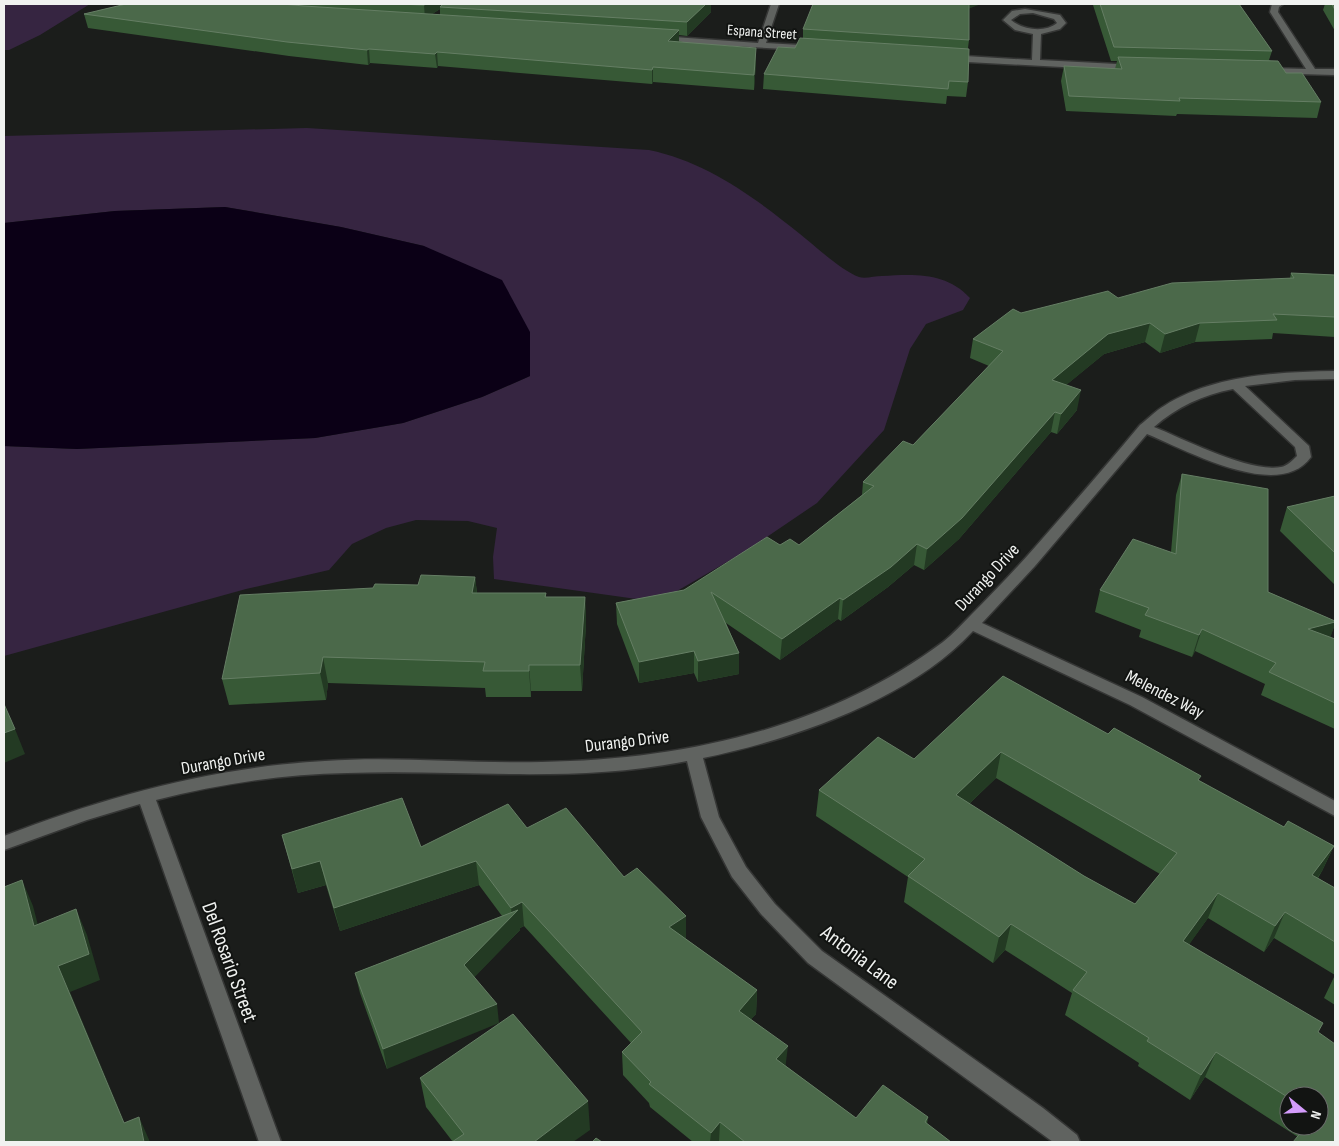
<svg xmlns="http://www.w3.org/2000/svg" width="1339" height="1146" viewBox="0 0 1339 1146" font-family="'Sofia Sans Condensed',sans-serif">
  <rect width="100%" height="100%" fill="#1b1d1b"/>
  <!-- green -->
  <path fill="#362541" d="M4,4H90L40,35L9,50H4Z
    M307,128L649,150C707,162 754,197 800,234C815,246 842,271 859,277C865,279 875,276 882,276C915,274 946,272 970,298L963,310L926,324L910,349L884,430L817,503L746,551L658,602L494,579L493,557L497,528L468,521L416,520L386,528L352,544L329,570L246,589L4,656V446L77,449L315,438L403,423L482,397L530,376L424,246L341,227L225,207L115,211L4,223V136Z"/>
  <!-- water -->
  <path fill="#0b0016" d="M225,207L341,227L424,246L502,280L530,332V376L482,397L403,423L315,438L77,449L4,446V223L115,211Z"/>
  <g fill="none" stroke-linecap="round" stroke-linejoin="round">
    <!-- minor casing -->
    <g stroke="#353635" stroke-width="3">
      <path id="minor" d="M771,4H779L766,43L817,46L821,49L820,51L660,42L656,39L660,36L758,43Z
        M1272,4H1283L1279,7L1278,12L1315,69H1335V75L1263,73V69L1266,68L1306,69L1270,12Z
        M1025,9L1060,15L1066,23L1060,29L1041,34L1040,60L1136,65L1140,68L1136,71L949,61L945,58L949,55L1032,60L1033,34L1015,30L1003,20L1012,11ZM1033,13L1054,19L1057,23C1045,33 1023,30 1011,20L1020,14Z
        M1335,371V379L1295,380L1245,386L1309,446L1311,457C1279,502 1186,450 1147,434L1035,566L982,623L1142,697L1335,801V816L1130,705L973,631C911,699 791,740 703,758L719,817L746,867L775,904L822,951L1043,1108L1077,1135L1080,1142H1053L808,963L761,914L732,877L701,817L687,761C574,784 461,769 347,773C283,774 218,784 156,800L281,1142H259L140,804L87,820L4,850V836C107,796 214,767 325,761C397,756 470,764 542,762C683,760 828,728 943,642C953,634 962,624 971,615C993,593 1015,570 1036,546C1071,506 1106,466 1140,425C1148,419 1155,411 1164,406C1212,375 1279,372 1335,371ZM1233,389L1295,447L1297,456C1293,460 1287,466 1281,467C1250,473 1184,439 1154,427C1177,407 1202,395 1233,389Z"/>
    </g>
    <!-- minor -->
    <use href="#minor" fill="#606360" fill-rule="evenodd"/>
  </g>
  <!-- wall -->
  <path fill="#375936" fill-rule="evenodd" d="M126,4H711V12L687,36L679,35V41L756,62L754,90L653,82L652,84L438,66L437,68L370,63L368,65L289,56L88,28L84,14ZM440,9V15L432,14Z
    M1093,4H1239L1272,51L1269,60L1286,73L1321,102L1317,118L1177,114L1176,116L1066,111L1061,81L1064,66L1115,69L1117,61H1111L1093,5Z
    M1325,4H1335V31L1323,10Z
    M969,9V40L968,48V82L966,97L947,96L946,104L763,89L764,74L795,48L803,38V29Z
    M1291,273L1335,275V337L1273,333L1272,339L1195,342L1160,353L1145,342L1104,354L1066,385L1077,410L1057,434L1051,432L959,539L924,570L914,565L888,587L841,621L838,619L780,660L726,623L739,653V674L698,682L694,673L639,683L617,624L616,603L684,590L780,545H799L862,495L863,482L913,445L989,366L970,358L973,339L1021,313L1118,298L1290,278Z
    M1182,474L1268,592L1335,621V624L1330,637L1335,639V729L1261,695L1265,684L1195,651L1192,657L1139,637L1141,630L1095,612L1100,590L1171,552L1176,495Z
    M1335,496V585L1280,531L1287,507Z
    M475,577L477,593H546V597H585L586,623L582,691H531V697H486L485,688L328,683L326,700L229,705L222,679L418,585Z
    M1108,734L1199,781L1284,827L1334,846L1322,871L1318,878L1335,888V1005L1324,998L1335,975L1274,938L1264,952L1208,918L1189,944L1318,1032L1335,1142L1298,1137L1205,1077L1190,1100L1138,1066L1139,1063L1065,1015L1072,993L1005,950L993,963L904,902L908,877L816,816L819,790L914,759ZM996,778L1160,874L1135,904L1084,876L969,804ZM1289,1096H1319V1126H1289Z
    M527,828L624,877L686,939L757,990L756,1014L751,1019L786,1066L856,1118L928,1117L927,1124L951,1142H693L650,1107L649,1103L623,1075L622,1052L631,1043L524,926L520,928V930L474,977L387,1069L360,993L355,973L502,916L479,885L340,931L326,885L298,893L282,835L421,847Z
    M420,1078L590,1130L453,1142L426,1107Z"/>
  <!-- shaded-wall -->
  <path fill="#233a23" d="M426,4H446L440,7V9L425,19L424,5Z
    M706,4H711V12L687,36V22Z
    M969,4H981L968,9Z
    M679,30V44L668,41Z
    M756,48V62L754,90V75Z
    M369,49L370,63L368,65L367,50Z
    M437,52L438,66L437,68L435,54Z
    M653,67V82L652,84V70Z
    M1150,323L1145,342L1104,354L1048,400L1052,380L1108,334Z
    M1200,323L1195,342L1160,353L1165,334Z
    M1081,390L1077,410L1057,434L1061,414Z
    M1055,412L1051,432L959,539L924,570L927,549Z
    M917,544L914,565L888,587L841,621L843,600Z
    M475,577L478,602L472,593Z
    M585,597L586,623L582,691L580,665Z
    M840,598L838,619L780,660L782,639Z
    M1335,622V624L1328,644L1308,629Z
    M1202,629L1195,651L1192,657L1199,635Z
    M694,651V673L639,683V662Z
    M739,653V674L698,682V661Z
    M323,657L328,683L326,700L320,673Z
    M529,665L531,691V697L529,671Z
    M15,729L25,754L4,763V733Z
    M1001,752L996,778L951,821L956,795Z
    M1334,846L1322,871L1301,901L1312,875Z
    M320,861L326,885L298,893L292,869Z
    M476,861L479,885L340,931L334,908Z
    M22,880L33,906L45,952L34,926Z
    M1218,893L1208,918L1174,966L1183,941Z
    M522,902L524,926L520,928V930L467,985L464,965L512,916L511,908Z
    M76,909L87,935L100,980L70,992L133,1142L58,966Z
    M1285,912L1274,938L1264,952L1275,926Z
    M686,916V939L669,927Z
    M1011,924L1005,950L993,963L999,937Z
    M757,990L756,1014L737,1034L739,1011Z
    M497,1004L499,1023L387,1069L383,1049Z
    M788,1046L785,1070L776,1059Z
    M1216,1052L1205,1077L1190,1100L1201,1075Z
    M588,1101L590,1130L573,1142H534Z
    M139,1117L150,1142H144Z
    M720,1122L719,1142H710L711,1133Z"/>
  <!-- building -->
  <path fill="#4b694a" stroke="#657e64" fill-rule="evenodd" d="M126,4H282L304,6L679,30L668,41L756,48L754,75L653,67L652,70L437,52L435,54L369,49L367,50L287,42L84,14Z
    M396,4H426L424,5Z
    M443,4H706L687,22L440,7Z
    M813,4H969V40L803,29Z
    M1100,4H1239L1272,51L1114,47Z
    M1332,4H1335V10Z
    M800,38L969,49L968,82L949,81L948,89L764,74L778,47L795,48Z
    M1118,57L1278,61L1286,73H1302L1321,102L1179,98L1180,101L1069,96L1064,66L1122,69Z
    M1291,273L1335,275V317L1273,314L1277,320L1200,323L1165,334L1150,323L1108,334L1052,380L1081,390L1061,414L1055,412L962,518L927,549L917,544L891,567L843,600L840,598L782,639L711,592L739,653L698,661L694,651L639,662L616,603L684,590L767,537L780,545L790,539L799,545L874,486L863,482L903,441L913,445L1003,351L973,339L1013,309L1021,313L1108,291L1118,298L1172,283L1294,278Z
    M1182,474L1268,489V592L1335,621V622L1308,629L1335,639V703L1269,672L1276,663L1202,629L1199,635L1145,615L1149,608L1100,590L1133,539L1176,554Z
    M1335,496V553L1287,507Z
    M421,575L475,577L472,593H546L545,597H585L580,665H529V671H483L485,662L323,657L320,673L222,679L240,595L373,588L375,584L418,585Z
    M1003,676L1108,734L1114,728L1201,776L1198,780L1284,827L1288,821L1334,846L1312,875L1335,888V942L1285,912L1275,926L1218,893L1183,941L1323,1023L1318,1032L1335,1044V1142H1293L1306,1126H1319V1096H1289V1098L1216,1052L1201,1075L1147,1041L1149,1038L1073,990L1087,972L1011,924L999,937L908,876L925,859L819,790L878,737L914,759ZM1001,752L1177,853L1135,904L1084,876L956,795Z
    M4,704L15,729L4,733Z
    M402,798L421,847L508,804L527,828L566,808L624,877L637,868L686,916L669,927L757,990L739,1011L788,1046L776,1059L856,1118L883,1085L928,1117L925,1122L951,1142H745L720,1122L711,1133L649,1084L651,1082L622,1052L642,1032L522,902L511,908L476,861L334,908L320,861L292,869L282,835Z
    M22,880L34,926L76,909L89,954L58,966L124,1123L139,1117L144,1142H4V887Z
    M518,910L464,965L497,1004L383,1049L355,973Z
    M513,1014L588,1101L534,1142H452L464,1134L420,1078Z
    M596,1138L602,1142H592Z"/>
  <g text-anchor="middle" stroke-width="4" stroke-linejoin="round" paint-order="stroke">
    <!-- far-street labels -->
    <g font-size="15" fill="#f0f2f0" stroke="#121412">
      <text transform="translate(762 32) rotate(4)" y="5">Espana Street</text>
    </g>
    <!-- street labels -->
    <g font-size="18" fill="#f0f2f0" stroke="#121412">
      <text transform="translate(987 577) rotate(-47)" y="6">Durango Drive</text>
      <text transform="translate(1165 694) rotate(27)" y="6">Melendez Way</text>
      <text transform="translate(627 741) rotate(-7)" y="6">Durango Drive</text>
      <text transform="translate(223 761) rotate(-10)" y="6">Durango Drive</text>
    </g>
    <!-- near-street labels -->
    <g font-size="21" fill="#f0f2f0" stroke="#121412">
      <text transform="translate(860 957) rotate(37)" y="7">Antonia Lane</text>
      <text transform="translate(230 962) rotate(70)" y="7">Del Rosario Street</text>
    </g>
  </g>
  <!-- border -->
  <rect width="1339" height="1146" fill="none" stroke="#f0f2f0" stroke-width="10"/>
  <!-- north arrow -->
  <g transform="translate(1304 1111) rotate(108)"><circle r="24" fill="#121412" stroke="#6b6d6b"/>
  <path d="M0-4L9 19L0 12L-9 19Z" fill="#d49cfb"/>
  <text y="-8" font-size="14" font-weight="bold" text-anchor="middle" fill="#f0f2f0">N</text>
  </g>
</svg>
